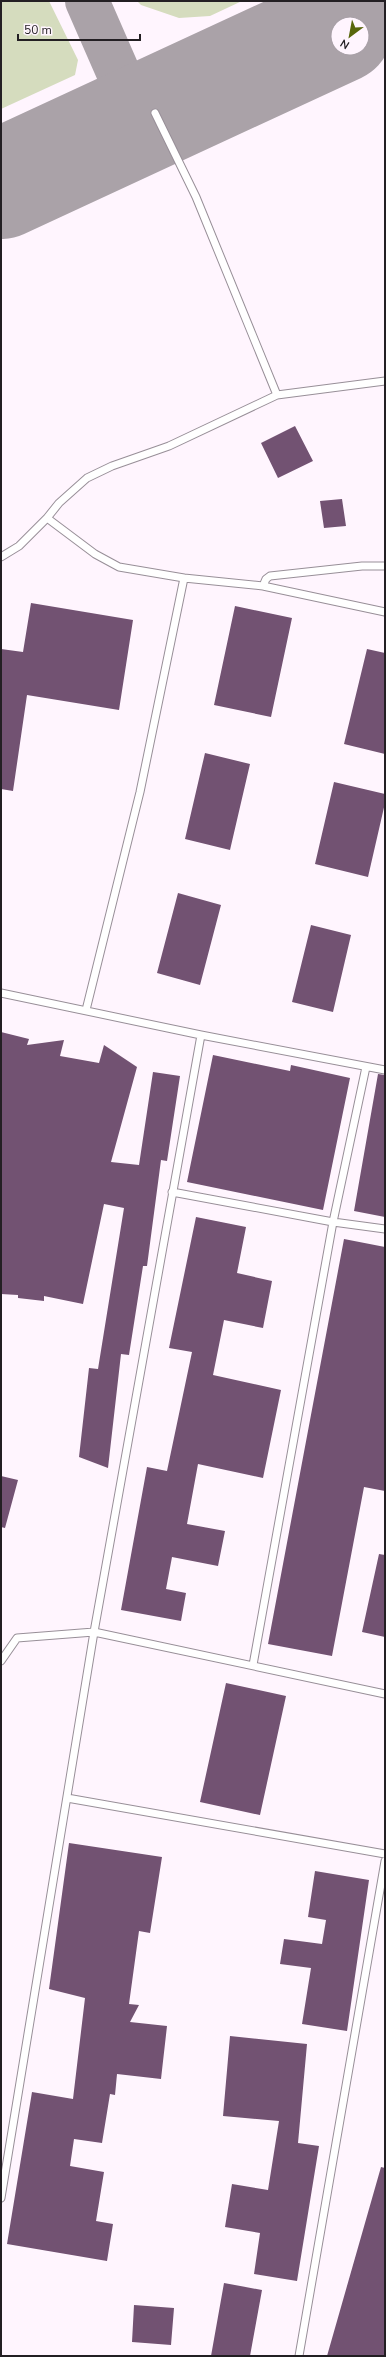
<svg xmlns="http://www.w3.org/2000/svg" width="386" height="2357" viewBox="0 0 386 2357" font-family="'Nunito Sans',sans-serif">
  <rect width="100%" height="100%" fill="#fff5fe"/>
  <!-- green -->
  <path fill="#d5dcbe" d="M1,1H49L78,60L75,75L1,109Z
    M137,1H242L210,16L179,18L141,5Z"/>
  <g fill="none" stroke-linecap="round" stroke-linejoin="round">
    <!-- taxiway -->
    <path stroke="#aaa2a8" stroke-width="44" d="M87,1L139,120"/>
    <!-- runway -->
    <path stroke="#aaa2a8" stroke-width="110" d="M1,184L338,28"/>
  </g>
  <!-- building -->
  <path fill="#725272" d="M295,426L313,461L278,478L261,443Z
    M342,499L346,526L324,528L320,501Z
    M31,603L133,620L119,710L27,695L13,791L1,789V649L23,652Z
    M235,606L292,618L271,717L214,705Z
    M367,649L385,653V754L344,744Z
    M205,753L250,764L230,850L185,839Z
    M334,782L385,794V803L368,877L315,864Z
    M178,893L221,905L200,985L157,973Z
    M311,925L351,935L333,1012L292,1002Z
    M1,1032L29,1039L27,1045L64,1040L60,1056L99,1063L104,1045L137,1067L111,1162L139,1165L153,1072L180,1076L167,1161L161,1160L147,1266H143L129,1355L121,1354L108,1468L79,1457L89,1368L98,1369L124,1208L104,1204L83,1304L44,1296V1301L18,1298V1295L1,1294Z
    M213,1055L290,1071L291,1065L350,1078L323,1210L187,1182Z
    M378,1074L385,1075V1217L354,1211Z
    M196,1217L246,1227L237,1273L272,1281L263,1328L224,1320L213,1375L281,1390L263,1478L198,1464L187,1524L225,1531L218,1566L172,1557L166,1589L186,1593L181,1621L121,1610L147,1467L167,1471L192,1352L169,1348Z
    M344,1239L385,1247V1491L364,1487L332,1656L268,1644Z
    M1,1476L18,1480L5,1528L1,1527Z
    M379,1554L385,1555V1637L362,1632Z
    M226,1683L286,1696L260,1815L200,1802Z
    M69,1843L162,1857L150,1933L139,1931L129,2004L139,2005L130,2022L167,2026L161,2079L117,2074L115,2095L110,2094L102,2143L74,2139L70,2166L104,2172L96,2221L113,2224L107,2261L7,2244L32,2092L73,2099L85,1998L49,1989Z
    M315,1871L369,1880L347,2031L302,2024L311,1968L280,1964L284,1939L322,1944L326,1920L308,1917Z
    M230,2036L307,2044L298,2143L319,2146L297,2281L254,2274L260,2233L225,2227L232,2184L268,2190L279,2121L223,2116Z
    M381,2167L385,2168V2356H327Z
    M224,2283L262,2290L250,2356H211Z
    M134,2305L174,2308L171,2345L132,2342Z"/>
  <g fill="none" stroke-linecap="round" stroke-linejoin="round">
    <!-- service casing -->
    <g stroke="#988f98" stroke-width="9">
      <path id="service" d="M155,113L196,197L277,395
        M1,557L19,546L47,518
        M184,578L119,567L95,554L47,518L59,503L87,478L112,466L169,446L277,395L385,381
        M263,586L266,579L270,576L362,566H385
        M1,993L201,1035L385,1070
        M86,1010L140,792L184,578L263,586L385,612
        M172,1192L333,1222L385,1229
        M1,1661L17,1638L94,1632L385,1694
        M253,1665L333,1222L366,1067
        M67,1798L385,1854
        M1,2198L94,1632L201,1035
        M299,2356L385,1861"/>
    </g>
    <!-- service -->
    <use href="#service" stroke="#fff" stroke-width="7"/>
  </g>
  <!-- border -->
  <rect width="386" height="2357" fill="none" stroke="#231f23" stroke-width="4"/>
  <!-- north arrow -->
  <g transform="translate(350 36) rotate(212)"><circle r="19" fill="#fff5fe" stroke="#a79fa6"/>
  <path d="M0-3L7 15L0 10L-7 15Z" fill="#58660b"/>
  <text y="-6" font-size="11" font-weight="bold" text-anchor="middle" fill="#231f23">N</text>
  </g>
  <!-- scale -->
  <path d="M18 34v6h122v-6" fill="none" stroke="#231f23" stroke-width="2"/>
  <text x="24" y="34" font-size="12" fill="#231f23" stroke="#fff5fe" stroke-width="3" paint-order="stroke">50 m</text>
</svg>
